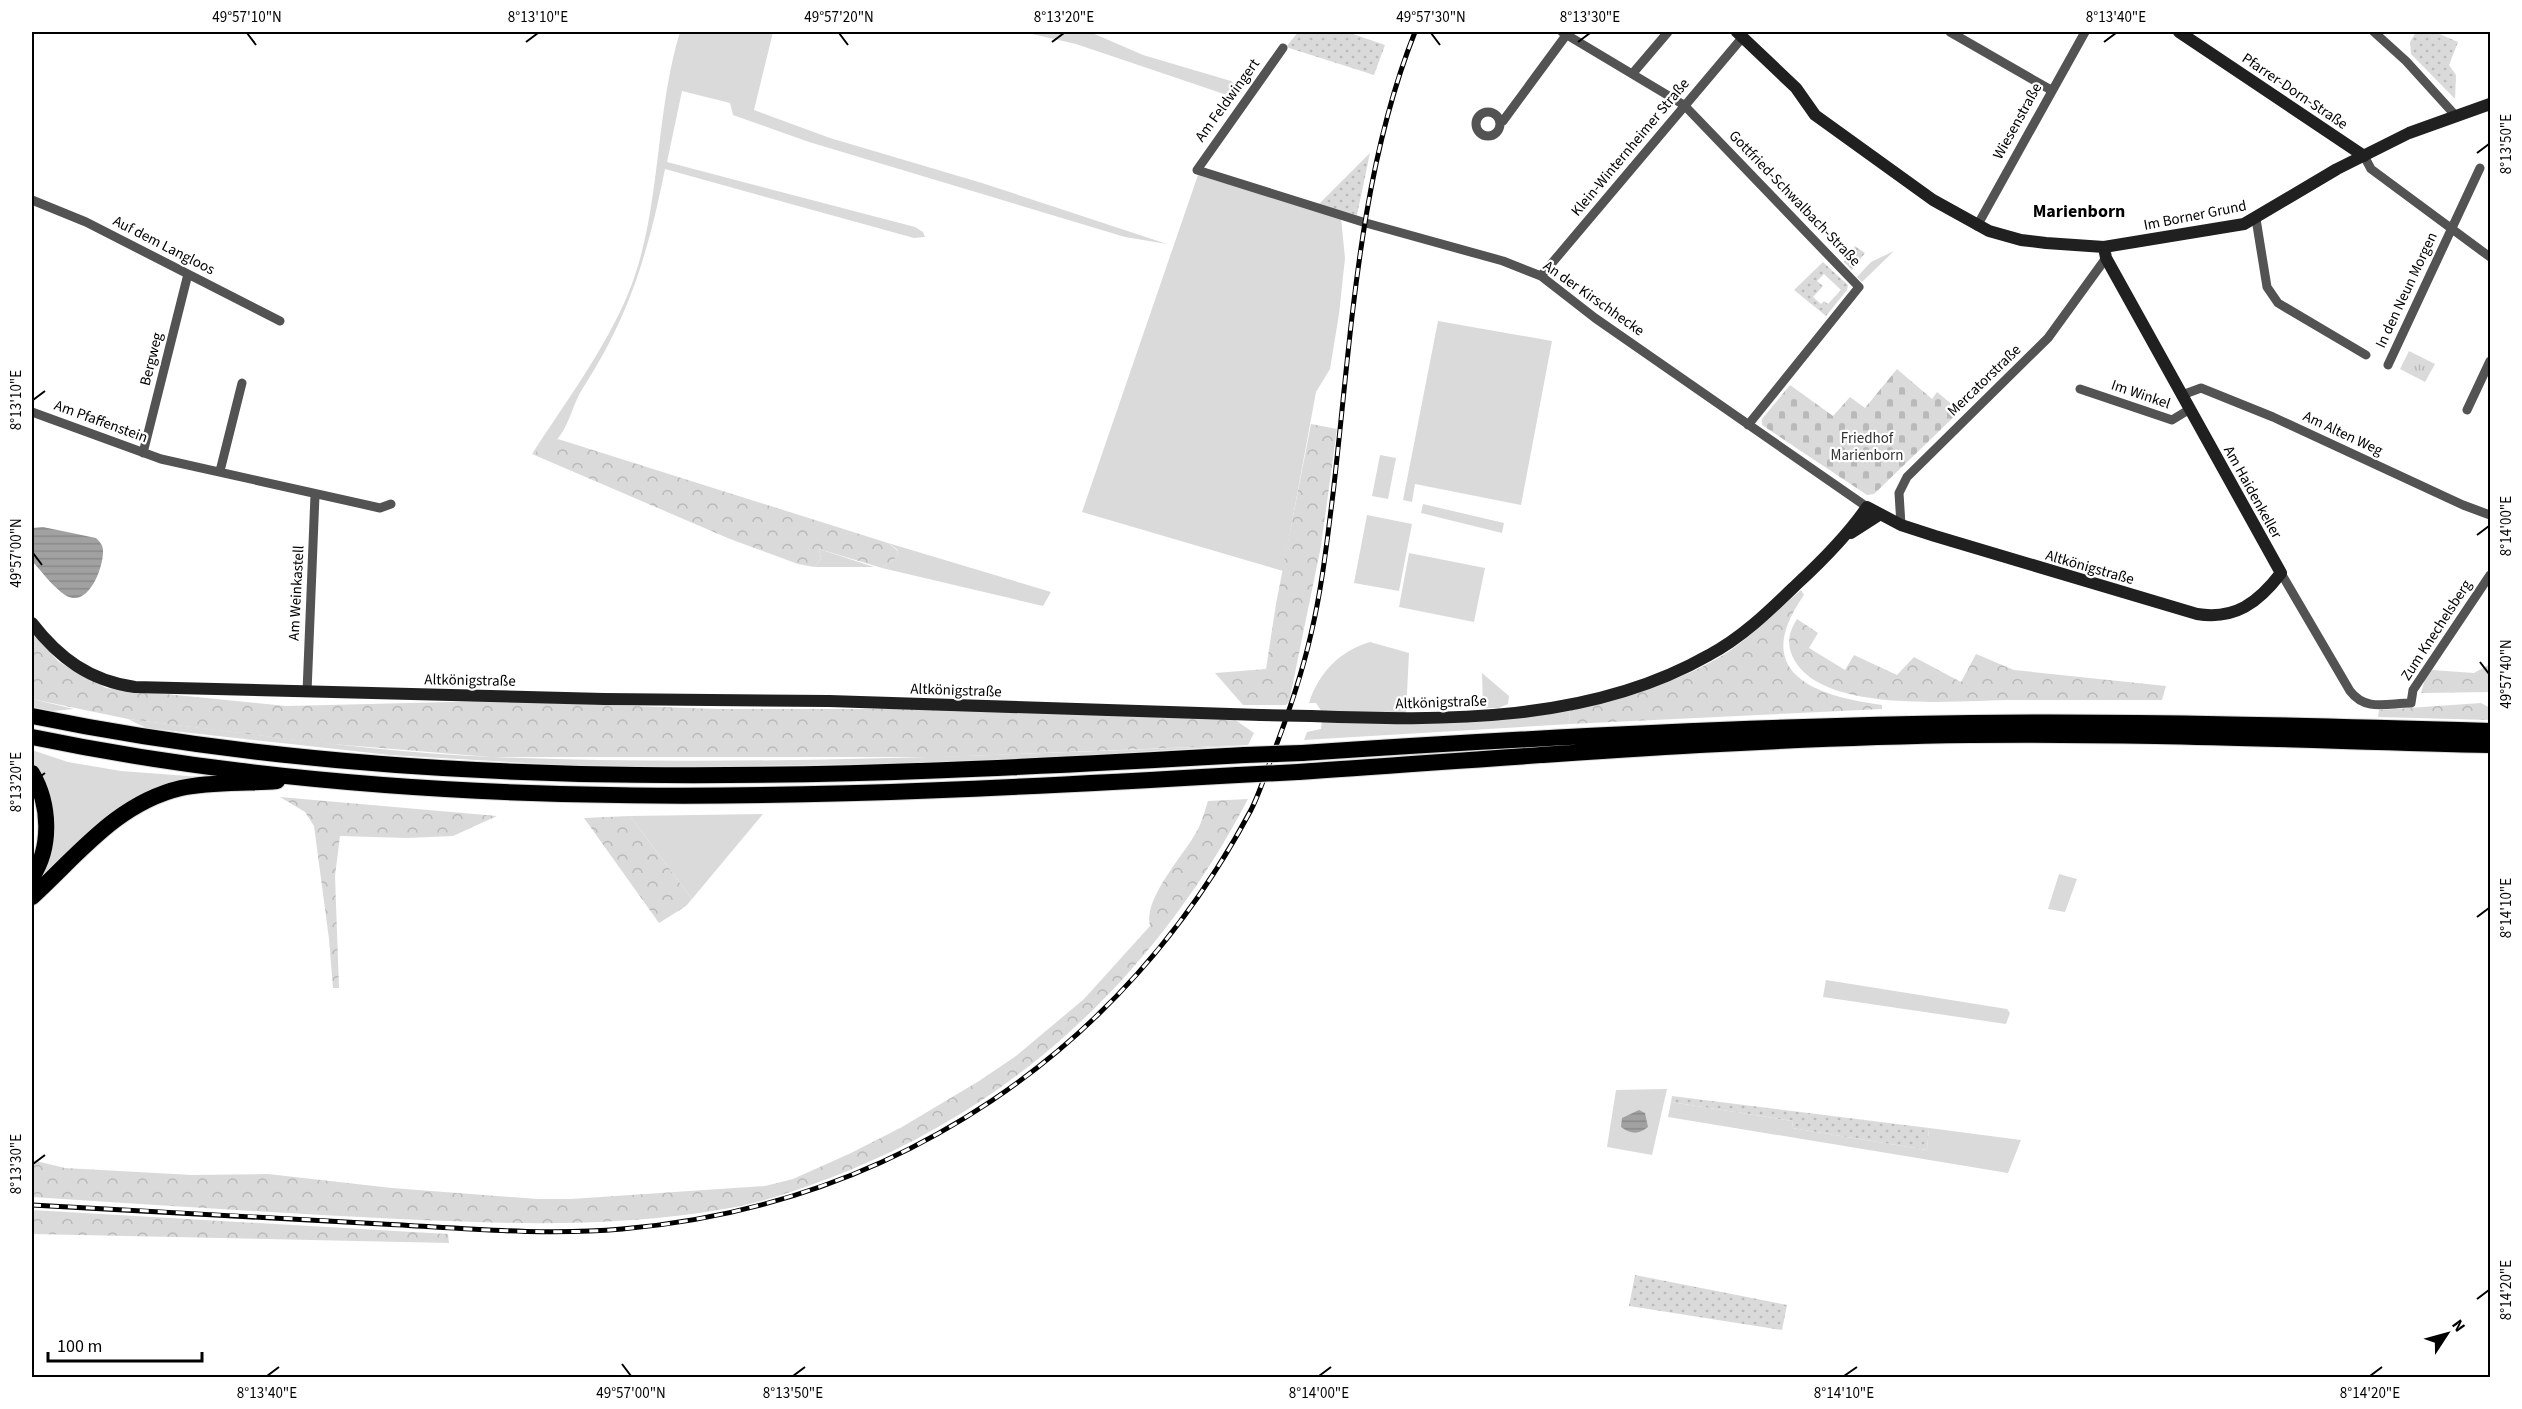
<svg xmlns="http://www.w3.org/2000/svg" width="2522" height="1409" viewBox="0 0 2522 1409" font-family="'Source Sans 3',sans-serif">
  <defs>
    <pattern id="forest-crowns" width="20" height="18" patternUnits="userSpaceOnUse" patternTransform="scale(1.5)"><rect width="20" height="18" fill="#dadada"/><path d="M2 6a3 3 0 1 1 6 0M12 15a3 3 0 1 1 6 0" fill="none" stroke="#b9b9b9"/></pattern>
    <pattern id="cemetery-stones" width="16" height="16" patternUnits="userSpaceOnUse" patternTransform="scale(1.5)"><rect width="16" height="16" fill="#dadada"/><path d="M2 7V4a2 2 0 0 1 4 0v3zM10 15v-3a2 2 0 0 1 4 0v3z" fill="#b9b9b9"/></pattern>
    <pattern id="park-tufts" width="24" height="20" patternUnits="userSpaceOnUse" patternTransform="scale(1.5)"><rect width="24" height="20" fill="#dadada"/><path d="M3 7l-1-3M5 7V3M7 7l1-3M15 17l-1-3M17 17v-4M19 17l1-3" fill="none" stroke="#b9b9b9"/></pattern>
    <pattern id="garden-dots" width="8" height="8" patternUnits="userSpaceOnUse" patternTransform="scale(1.5)"><rect width="8" height="8" fill="#dadada"/><path d="M2 2h.1M6 6h.1" fill="none" stroke="#b9b9b9" stroke-width="1.8" stroke-linecap="round"/></pattern>
    <pattern id="water-rules" width="6" height="5" patternUnits="userSpaceOnUse" patternTransform="scale(1.5)"><rect width="6" height="5" fill="#a1a1a1"/><path d="M0 2.5h6" fill="none" stroke="#898989"/></pattern>
  </defs>
  <rect width="100%" height="100%" fill="#fff"/>
  <!-- grass -->
  <path fill="#dadada" d="M680,32H773L754,110L830,138L982,183L1167,244L1125,237L809,142L733,115L730,103L682,91L667,162L915,227L923,232L925,237L914,238L665,169C648,253 630,315 583,388C573,403 570,423 559,437C554,445 539,450 532,454C565,403 604,351 628,294C662,211 654,117 680,32Z
    M1023,32H1090L1143,55L1231,81L1238,87L1237,94H1224L1076,44Z
    M1198,175L1341,218L1345,258L1339,314L1330,369L1316,392L1283,571L1082,512Z
    M1894,251L1862,282L1857,277L1871,262Z
    M1438,321L1552,341L1521,505L1415,484L1412,502L1403,500Z
    M1380,455L1396,458L1388,499L1372,496Z
    M1423,504L1504,523L1502,533L1421,513Z
    M1367,515L1412,524L1399,591L1354,583Z
    M888,543L1051,592L1043,606L882,568L897,557L898,550Z
    M819,549L874,567H814L821,559Z
    M1409,553L1485,568L1474,622L1399,607Z
    M1370,642L1409,653L1406,713L1322,712L1316,703H1309C1319,672 1340,651 1370,642Z
    M1482,673L1509,696L1508,704L1499,708H1483Z
    M32,699L74,709L53,711L32,707Z
    M1569,710L1570,724L1304,740L1307,732L1321,729L1322,720Z
    M128,719C249,733 370,752 492,757C744,767 997,755 1248,745L980,762L687,767L561,765L390,755L146,728Z
    M32,750L68,762L121,771L201,777L152,793L32,892C32,878 49,864 48,849C47,816 32,784 32,750Z
    M763,814L692,899L630,816Z
    M2059,874L2077,879L2065,912L2048,909Z
    M1826,980L2007,1009L2010,1013L2006,1024L1823,997Z
    M1667,1089L1652,1155L1607,1147L1616,1090Z
    M1671,1102L1793,1121L1792,1128L1927,1150L1929,1128L2021,1140L2008,1173L1668,1117Z"/>
  <!-- forest -->
  <path fill="url(#forest-crowns)" d="M1311,424L1337,429L1321,546L1289,702L1286,705H1243L1215,673L1266,669L1276,604Z
    M558,439L888,543L898,551L897,557L882,568L819,549L821,559L814,567L798,564L730,539L532,454Z
    M1801,590L1804,595C1749,673 1814,696 1882,705V709L1570,724L1569,710C1624,697 1680,683 1728,652C1755,634 1776,611 1801,590Z
    M1797,619L1818,633L1809,648L1845,670L1854,655L1897,675L1914,657L1961,682L1976,654L2014,670L2166,686L2162,700C2113,700 2065,700 2016,700C1960,700 1827,715 1795,661C1786,646 1788,633 1797,619Z
    M32,633L59,662L106,688L286,706L493,701L718,709H929L1234,719L1254,733L1248,745L941,757H490L320,743L128,719L32,699Z
    M2490,664V692L2421,693L2425,679L2432,670L2474,673Z
    M2481,703L2490,708V720L2378,717L2379,710Z
    M280,797L497,816L453,836L407,838L340,836L335,876L339,988H333L329,939L314,826L305,812Z
    M1248,799C1161,966 1025,1099 850,1170C810,1186 767,1202 724,1209C616,1228 508,1224 399,1219C276,1213 154,1205 32,1197V1160L65,1168L192,1175L268,1174L392,1188L538,1199H571L765,1186L793,1179L851,1153L902,1127L979,1081L1016,1056L1084,999L1150,926C1143,900 1181,858 1194,836C1201,826 1204,813 1208,801Z
    M630,816L692,899L686,906L659,923L584,818Z
    M32,1210L448,1234L449,1243L32,1234Z"/>
  <!-- cemetery -->
  <path fill="url(#cemetery-stones)" d="M1897,369L1932,399L1937,392L1960,411L1874,494L1867,495L1762,425V419L1790,385L1833,416L1850,397L1865,408Z"/>
  <!-- park -->
  <path fill="url(#park-tufts)" d="M2409,351L2435,364L2425,382L2400,369Z"/>
  <!-- garden -->
  <path fill="url(#garden-dots)" fill-rule="evenodd" d="M1298,32H1347L1385,45L1374,75L1286,47Z
    M2416,32H2435L2458,42L2449,65L2456,75L2455,99L2411,54L2410,42Z
    M1370,153L1357,215L1318,205Z
    M1855,246L1865,253L1852,270L1844,262Z
    M1823,262L1848,285L1847,290L1826,316L1794,290ZM1824,274L1841,290L1828,304L1824,301L1821,304L1813,297L1823,286L1817,281Z
    M1672,1096L1929,1128L1927,1150L1792,1128L1793,1121L1671,1102Z
    M1635,1275L1787,1305L1782,1330L1629,1306Z"/>
  <!-- water -->
  <path fill="url(#water-rules)" d="M43,527L96,538C99,541 103,545 103,550C104,567 88,610 65,595C53,587 42,572 32,561V528Z
    M1639,1110L1645,1113L1648,1127C1638,1135 1631,1134 1621,1127L1622,1118Z"/>
  <g fill="none" stroke-linecap="round" stroke-linejoin="round">
    <!-- highway casing -->
    <g stroke="#dbdbdb" stroke-width="18">
      <path id="highway" d="M32,716C430,798 842,778 1245,755
        M32,737C428,819 837,798 1238,775
        M1302,753C1525,738 1747,726 1971,723C2144,721 2317,726 2490,731
        M1298,772C1521,757 1745,738 1969,735C2143,733 2317,741 2490,745
        M32,773C50,804 52,847 32,877
        M32,897C78,855 117,803 181,788C212,781 245,784 277,781"/>
    </g>
    <!-- street -->
    <path stroke="#535353" stroke-width="9" d="M1562,32L1684,105L1859,287L1748,425
      M1950,32L2051,90
      M2374,32L2406,61L2455,115
      M1283,48L1197,170L1366,223L1503,261L1541,276L1595,318L1867,507
      M1633,73L1668,32
      M1476 124a12 12 0 1 1 24 0a12 12 0 1 1-24 0Z
      M1500,121H1503L1567,34
      M2364,156L2371,169L2490,257
      M32,200L86,222L280,321
      M2256,219L2267,287L2278,303L2366,355
      M1977,226L2085,32
      M1541,276L1742,38
      M2388,365L2480,168
      M2080,389L2172,420L2190,409
      M2182,395L2201,388L2273,417L2463,505L2490,515
      M2467,410L2490,361
      M32,412L161,459L380,508L391,504
      M143,453L188,274
      M220,471L242,383
      M1901,525L1899,493L1907,477L2048,338L2106,258
      M2281,573L2350,691C2366,712 2388,703 2411,703L2413,690L2490,575
      M307,692L315,495"/>
    <!-- secondary -->
    <path stroke="#202020" stroke-width="12" d="M1737,32L1796,88L1815,115L1933,200L1989,231L2021,240L2046,243L2104,247L2244,224L2337,169L2409,133L2490,104
      M2179,32L2364,156
      M1851,533L1879,515
      M32,623C59,658 90,681 135,687L604,699L829,701L1261,715
      M1311,716C1444,721 1590,723 1709,655C1743,637 1770,610 1797,584C1823,560 1847,536 1867,507L1901,525L1935,536L2197,614C2235,620 2258,603 2281,573L2106,258L2104,247"/>
    <!-- highway -->
    <use href="#highway" stroke="#000" stroke-width="16"/>
    <!-- rail casing -->
    <g stroke="#000" stroke-width="5">
      <path id="rail" d="M32,1205C148,1211 265,1217 382,1224C461,1228 543,1236 622,1229C896,1205 1122,1052 1251,810C1259,794 1265,776 1271,759C1287,718 1301,678 1311,634C1322,588 1327,541 1333,494C1351,341 1358,175 1415,32"/>
    </g>
    <!-- rail -->
    <use href="#rail" stroke="#fff" stroke-width="3" stroke-dasharray="9" stroke-linecap="butt"/>
    <!-- highway-bridge casing -->
    <g stroke="#dbdbdb" stroke-width="18" stroke-linecap="butt">
      <path id="highway-bridge" d="M1245,755L1302,753
        M1238,775L1298,772"/>
    </g>
    <!-- secondary-bridge -->
    <path stroke="#202020" stroke-width="12" d="M1261,715L1311,716"/>
    <!-- highway-bridge -->
    <use href="#highway-bridge" stroke="#000" stroke-width="16"/>
  </g>
  <!-- ticks -->
  <path fill="none" stroke="#000" stroke-width="2" d="M247,33L256,45M839,33L848,45M1431,33L1440,45M526,42L538,33M1052,42L1064,33M1578,42L1590,33M2104,42L2116,33M2477,153L2489,144M33,400L45,391M2477,535L2489,526M33,553L42,565M2480,662L2489,674M33,782L45,773M2477,917L2489,908M33,1164L45,1155M2477,1299L2489,1290M622,1364L631,1376M267,1376L279,1367M793,1376L805,1367M1319,1376L1331,1367M1844,1376L1857,1367M2370,1376L2382,1367"/>
  <g text-anchor="middle" stroke-width="4.5" stroke-linejoin="round" paint-order="stroke">
    <!-- street labels -->
    <g font-size="15" fill="#000" stroke="#fff">
      <text transform="translate(2295 91) rotate(34)" y="5">Pfarrer-Dorn-Straße</text>
      <text transform="translate(1227 100) rotate(-54)" y="5">Am Feldwingert</text>
      <text transform="translate(2017 121) rotate(-61)" y="5">Wiesenstraße</text>
      <text transform="translate(1630 147) rotate(-50)" y="5">Klein-Winternheimer Straße</text>
      <text transform="translate(1795 198) rotate(46)" y="5">Gottfried-Schwalbach-Straße</text>
      <text transform="translate(2195 215) rotate(-11)" y="5">Im Borner Grund</text>
      <text transform="translate(164 245) rotate(27)" y="5">Auf dem Langloos</text>
      <text transform="translate(2406 290) rotate(-65)" y="5">In den Neun Morgen</text>
      <text transform="translate(1594 298) rotate(35)" y="5">An der Kirschhecke</text>
      <text transform="translate(151 359) rotate(-76)" y="5">Bergweg</text>
      <text transform="translate(1984 380) rotate(-44)" y="5">Mercatorstraße</text>
      <text transform="translate(2141 394) rotate(19)" y="5">Im Winkel</text>
      <text transform="translate(101 421) rotate(20)" y="5">Am Pfaffenstein</text>
      <text transform="translate(2343 433) rotate(25)" y="5">Am Alten Weg</text>
      <text transform="translate(2253 492) rotate(61)" y="5">Am Haidenkeller</text>
      <text transform="translate(2090 567) rotate(16)" y="5">Altkönigstraße</text>
      <text transform="translate(296 593) rotate(-87)" y="5">Am Weinkastell</text>
      <text transform="translate(2436 630) rotate(-57)" y="5">Zum Knechelsberg</text>
      <text transform="translate(470 680) rotate(1)" y="5">Altkönigstraße</text>
      <text transform="translate(956 690) rotate(2)" y="5">Altkönigstraße</text>
      <text transform="translate(1441 702) rotate(-2)" y="5">Altkönigstraße</text>
    </g>
    <!-- park labels -->
    <g font-size="15" fill="#313131" stroke="#fff">
      <text x="1867" y="443">Friedhof<tspan x="1867" dy="17">Marienborn</tspan></text>
    </g>
    <!-- quarter labels -->
    <g font-size="18" font-weight="bold" fill="#000" stroke="#fff">
      <text x="2079" y="217">Marienborn</text>
    </g>
  </g>
  <!-- border -->
  <rect width="2522" height="1409" fill="none" stroke="#ffffff" stroke-width="66"/>
  <!-- north arrow -->
  <g transform="translate(2447 1334) rotate(54)" stroke="#ffffff" stroke-width="4.5" paint-order="stroke">
  <path d="M0-4.5L10 22L0 15L-10 22Z" fill="#000000"/>
  <text y="-9" font-size="16" font-weight="bold" text-anchor="middle" fill="#000000">N</text>
  </g>
  <!-- scale -->
  <path d="M48 1352v9h154v-9" fill="none" stroke="#000000" stroke-width="3"/>
  <text x="57" y="1352" font-size="18" fill="#000000" stroke="#ffffff" stroke-width="4.5" paint-order="stroke">100 m</text>
  <rect x="33" y="33" width="2456" height="1343" fill="none" stroke="#000" stroke-width="2"/>
  <g font-size="15" text-anchor="middle" fill="#000">
    <text x="247" y="22">49°57'10"N</text>
    <text x="538" y="22">8°13'10"E</text>
    <text x="839" y="22">49°57'20"N</text>
    <text x="1064" y="22">8°13'20"E</text>
    <text x="1431" y="22">49°57'30"N</text>
    <text x="1590" y="22">8°13'30"E</text>
    <text x="2116" y="22">8°13'40"E</text>
    <text transform="translate(2506 144) rotate(-90)" y="5">8°13'50"E</text>
    <text transform="translate(16 400) rotate(-90)" y="5">8°13'10"E</text>
    <text transform="translate(2506 526) rotate(-90)" y="5">8°14'00"E</text>
    <text transform="translate(16 553) rotate(-90)" y="5">49°57'00"N</text>
    <text transform="translate(2506 674) rotate(-90)" y="5">49°57'40"N</text>
    <text transform="translate(16 782) rotate(-90)" y="5">8°13'20"E</text>
    <text transform="translate(2506 908) rotate(-90)" y="5">8°14'10"E</text>
    <text transform="translate(16 1164) rotate(-90)" y="5">8°13'30"E</text>
    <text transform="translate(2506 1290) rotate(-90)" y="5">8°14'20"E</text>
    <text x="267" y="1398">8°13'40"E</text>
    <text x="631" y="1398">49°57'00"N</text>
    <text x="793" y="1398">8°13'50"E</text>
    <text x="1319" y="1398">8°14'00"E</text>
    <text x="1844" y="1398">8°14'10"E</text>
    <text x="2370" y="1398">8°14'20"E</text>
  </g>
</svg>
